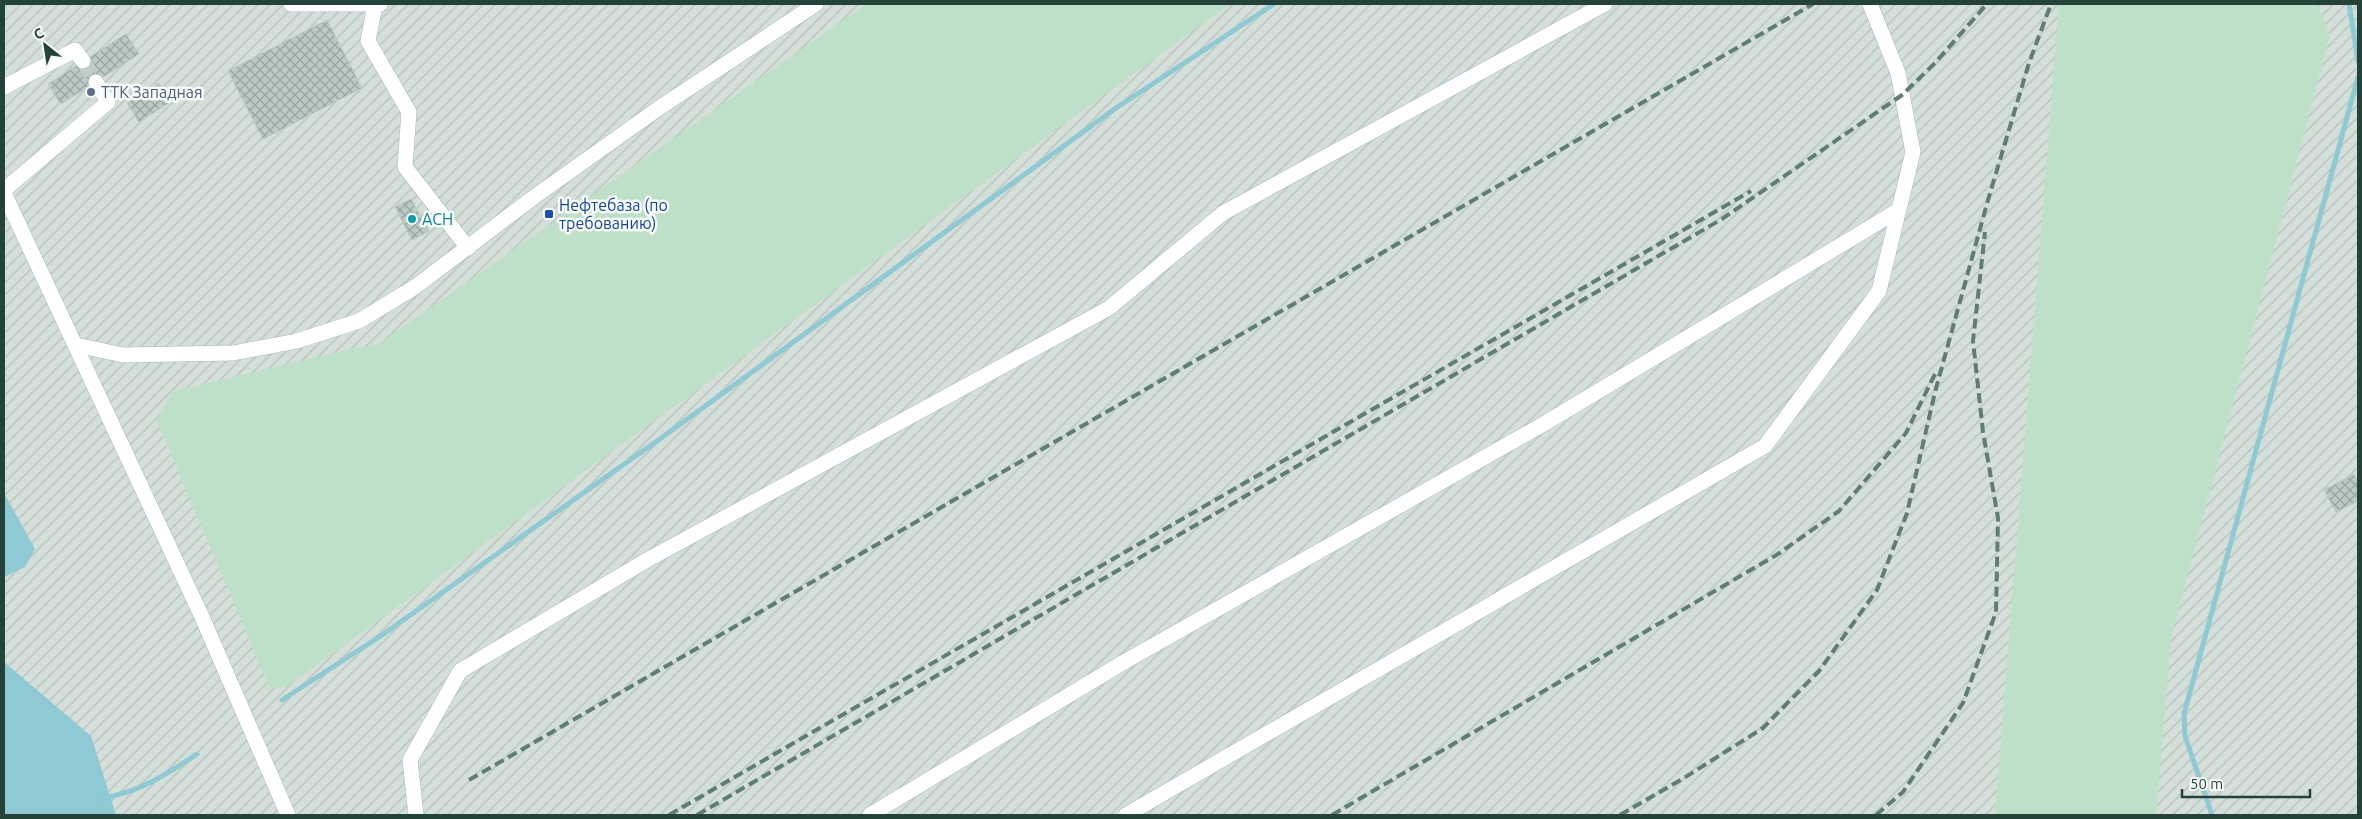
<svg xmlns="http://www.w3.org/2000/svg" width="2362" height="819" viewBox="0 0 2362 819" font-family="Ubuntu,sans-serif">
  <defs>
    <pattern id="industrial-furrows" width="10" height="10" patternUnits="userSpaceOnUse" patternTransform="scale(1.25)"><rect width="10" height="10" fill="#d4dfda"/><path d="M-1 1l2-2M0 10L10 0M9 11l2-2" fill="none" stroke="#b6c1bc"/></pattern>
    <pattern id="building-cross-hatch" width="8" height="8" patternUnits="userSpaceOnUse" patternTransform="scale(1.25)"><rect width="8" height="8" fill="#bbcac4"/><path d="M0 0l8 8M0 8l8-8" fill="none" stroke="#98a6a0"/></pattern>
  </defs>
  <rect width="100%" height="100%" fill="#e6efeb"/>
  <!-- industrial -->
  <path fill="url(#industrial-furrows)" d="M4,4H2358V815H4Z"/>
  <!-- green -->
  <path fill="#bfe0c8" d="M866,4H1230L288,686L270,689L157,421L172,392L355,348L377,345Z
    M2059,4H2317L2330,35L2171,638L2156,815H1995Z"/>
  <!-- water -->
  <path fill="#8ec9d4" d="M4,493L35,549L25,567L4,577Z
    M4,662L91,736L116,815H4Z"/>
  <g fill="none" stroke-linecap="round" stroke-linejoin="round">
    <!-- stream -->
    <path stroke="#8ec9d4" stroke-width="5" d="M2349,4L2358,61
      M282,700L382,635L657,441L1116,108L1274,4
      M103,798C140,792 167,774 197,754
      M2212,815L2185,736L2184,714L2358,77"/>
  </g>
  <!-- building -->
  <path fill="url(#building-cross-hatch)" stroke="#b8c9c2" d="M327,20L362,88L263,139L228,71Z
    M126,34L139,54L131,59L118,39Z
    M118,39L131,59L61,104L48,84Z
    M159,83L170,102L139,122L127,103Z
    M411,199L429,231L412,240L395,207Z
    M2354,474L2358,483V501L2336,512L2324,490Z"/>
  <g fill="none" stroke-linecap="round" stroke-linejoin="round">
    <!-- minor-tunnel -->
    <path stroke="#bfccc8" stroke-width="15" stroke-dasharray="15 8" stroke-linecap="butt" d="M83,61L96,82"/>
    <!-- minor casing -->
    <g stroke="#a8b8b2" stroke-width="16">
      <path id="minor" d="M291,4H380
        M375,5L368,41L409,112L405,167L468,248
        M4,87L75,50L83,61
        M4,190L108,102L96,82
        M4,193L202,617L288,815
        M76,345L123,355L233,353L297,341L359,321L415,287L534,197L659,108L816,4
        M416,815L410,760L460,671L647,560L1109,308L1223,213L1605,4
        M870,815L1124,662L1547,422L1899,210
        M1126,815L1765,446L1879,291L1913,152L1898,73L1870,4"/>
    </g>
    <!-- minor -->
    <use href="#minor" stroke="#fff" stroke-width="15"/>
    <!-- rail -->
    <path stroke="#5f7d75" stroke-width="4" stroke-dasharray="10 5" stroke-linecap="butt" d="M469,780L1813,4
      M669,815L1751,191
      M697,815L1722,219L1902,95L1935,63L1987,4
      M1332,815L1778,554L1839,511L1906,433L1935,374
      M1620,815L1684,778L1763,728L1819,671L1877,590L1907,513L1935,392L1988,200L2029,63L2051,4
      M1876,815L1903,792L1963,703L1996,612L1998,518L1983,432L1973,341L1985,232"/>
  </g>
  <!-- markers -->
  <circle fill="#5c6f8a" stroke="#f7fbf9" stroke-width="2" cx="91" cy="92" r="5"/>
  <rect fill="#1a4fb4" stroke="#f7fbf9" stroke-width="2" x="544" y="209" width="10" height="10" rx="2.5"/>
  <circle fill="#0f9aa8" stroke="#f7fbf9" stroke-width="2" cx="412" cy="219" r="5"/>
  <g text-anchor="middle" stroke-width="5" stroke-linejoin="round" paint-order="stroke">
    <!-- service labels -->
    <g font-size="16" fill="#4e5e75" stroke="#f7fbf9" text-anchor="start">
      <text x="101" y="98">ТТК Западная</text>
    </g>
    <!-- transit labels -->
    <g font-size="16" fill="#164399" stroke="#f7fbf9" text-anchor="start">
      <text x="559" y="211">Нефтебаза (по<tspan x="559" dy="18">требованию)</tspan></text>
    </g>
    <!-- culture labels -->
    <g font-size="16" fill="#0d838f" stroke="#f7fbf9" text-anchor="start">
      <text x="422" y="225">АСН</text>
    </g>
  </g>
  <!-- border -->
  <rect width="2362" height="819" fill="none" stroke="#24423a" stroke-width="10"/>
  <!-- north arrow -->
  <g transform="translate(45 45) rotate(330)" stroke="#f7fbf9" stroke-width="4" paint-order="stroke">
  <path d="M0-4L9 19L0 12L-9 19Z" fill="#24423a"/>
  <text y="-8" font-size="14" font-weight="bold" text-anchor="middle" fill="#24423a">С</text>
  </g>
  <!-- scale -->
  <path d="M2182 789v8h128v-8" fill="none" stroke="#24423a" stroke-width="2.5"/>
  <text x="2190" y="789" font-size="15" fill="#24423a" stroke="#f7fbf9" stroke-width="4" paint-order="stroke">50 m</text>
</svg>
